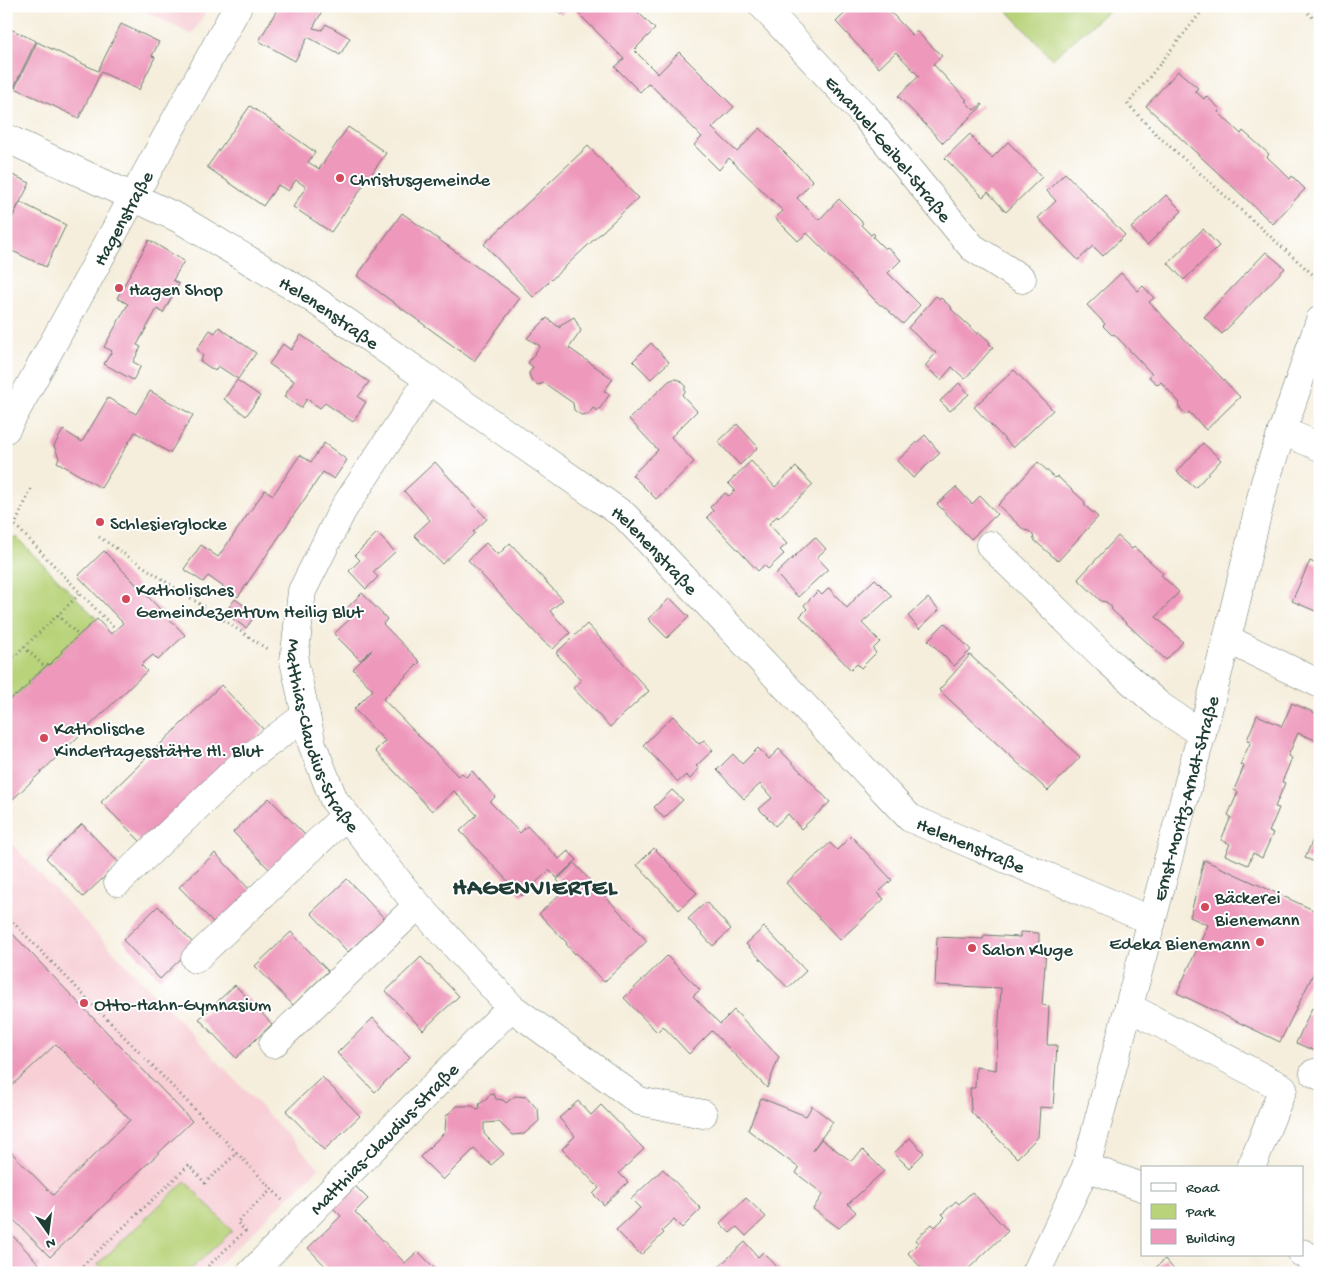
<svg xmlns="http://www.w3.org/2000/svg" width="1326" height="1279" viewBox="0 0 1326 1279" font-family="'Gochi Hand',sans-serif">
  <rect width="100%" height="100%" fill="#fff"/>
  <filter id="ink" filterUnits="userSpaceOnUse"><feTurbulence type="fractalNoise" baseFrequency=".02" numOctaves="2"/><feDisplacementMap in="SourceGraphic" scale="10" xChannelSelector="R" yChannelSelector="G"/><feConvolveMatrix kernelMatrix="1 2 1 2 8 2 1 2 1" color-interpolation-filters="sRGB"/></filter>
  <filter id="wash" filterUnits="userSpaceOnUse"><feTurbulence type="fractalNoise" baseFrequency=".0096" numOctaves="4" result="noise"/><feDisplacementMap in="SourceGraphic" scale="20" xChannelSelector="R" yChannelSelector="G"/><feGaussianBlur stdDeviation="1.12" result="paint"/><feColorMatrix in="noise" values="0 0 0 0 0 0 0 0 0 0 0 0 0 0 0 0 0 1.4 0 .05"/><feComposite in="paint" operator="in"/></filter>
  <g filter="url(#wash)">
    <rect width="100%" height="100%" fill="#f5eedc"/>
    <!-- built -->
    <path fill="#f7cfd5" d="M135,6H209L192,35Z
      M6,838L319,1168L210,1273H6Z"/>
    <!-- green -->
    <path fill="#b8d379" stroke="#6c8856" d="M1003,6H1114L1052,59Z
      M15,536L97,619L61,651L62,652L49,665L47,664L28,682L29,684L6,703V550Z
      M185,1181L232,1231L187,1273H106L98,1264Z"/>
    <g id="blocks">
      <!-- building -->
      <path fill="#ee99bc" d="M279,6H325L313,28L322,30L326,24L350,38L340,55L308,37L295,61L259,41Z
        M553,6H570L561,15Z
        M571,6H632L655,29L634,50L658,74L679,52L734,107L712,128L737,152L760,128L813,181L797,198L819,220L839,199L863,223L861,225L871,235L873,233L875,235L873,237L885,249L887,247L901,260L888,273L920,305L903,324L882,305H880L807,233L798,241L775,218L783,211L729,158L719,170L694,145L702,137L649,83L640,92L615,67L624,59Z
        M852,6H885L912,35L916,31L942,56L933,64L967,100L965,101L974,110L982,104L983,105L943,143L898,96L919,76L896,52L879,68L836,22Z
        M121,24L159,42L152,56L155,57L139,90L101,72L79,118L15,88L37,42L98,71Z
        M6,27L36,41L14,87L6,83Z
        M1178,71L1198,88L1195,91L1204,99L1206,96L1220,109L1218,112L1241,134L1243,131L1269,154L1267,157L1279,168L1290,179L1292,176L1305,189L1273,224L1146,106Z
        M250,106L315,152L308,162L319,169L348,127L386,153L331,232L293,207L306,187L296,180L288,191L278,185L263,206L207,167Z
        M970,134L979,146L992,158L1008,142L1042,177L1006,212L988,192L983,197L945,158Z
        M588,146L638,198L533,297L484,244Z
        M6,172L30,183L8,225L6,224Z
        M1065,173L1125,235L1103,256L1093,246L1078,260L1038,218L1056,201L1047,191Z
        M1166,195L1182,211L1147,245L1131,228Z
        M20,202L66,225L46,267L6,248V230Z
        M402,213L520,298L474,361L357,276Z
        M1203,229L1219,246L1184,280L1168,263Z
        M149,240L184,261L173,280L179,284L163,313L157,309L137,345L141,347L133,362L141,366L133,380L104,364L112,351L104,347L128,304L117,298Z
        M1266,252L1285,268L1222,334L1204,317Z
        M1121,273L1138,291L1143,286L1154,298L1149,302L1240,397L1206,430L1189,412L1186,415L1178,406L1180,403L1161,382L1158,385L1149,377L1152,374L1114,334L1112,335L1103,326L1105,324L1087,305Z
        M936,296L940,299L941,298L952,308L951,309L978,334L979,332L990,342L989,344L993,347L965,379L952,367L941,380L925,366L936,353L908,328Z
        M574,317L581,331L569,348L613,379L604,391L610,394L598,411L593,408L589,414L581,415L574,410L573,403L544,383L538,385L531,380L529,373L533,367L528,363L540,346L527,338L547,318L560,328V325Z
        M219,327L256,353L238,379L218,366L215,371L200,361L203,356L197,349L210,330L215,333Z
        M301,335L369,382L358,397L366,402L353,422L325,403L320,408L307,399L301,408L284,397L294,381L269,364L283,344L291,350Z
        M651,343L669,362L651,379L633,361Z
        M1014,370L1053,410L1013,448L974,407Z
        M674,379L680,380L685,385V392L682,395L697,411L671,437L694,462L656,499L632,475L658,450L629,419L669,381Z
        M237,380L260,396L246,416L224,399Z
        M959,383L969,394L950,411L940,401Z
        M150,391L193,415L170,453L135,432L101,488L57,462L59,458L54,446L63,430L82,442L108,398L136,414Z
        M737,424L758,447L740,465L718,442Z
        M925,435L940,453L913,478L897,461Z
        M324,443L347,460L334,479L323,472L238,597L208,576L203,582L184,569L201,545L218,557L265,490L273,495L300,455L311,462Z
        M1203,443L1221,460L1195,488L1177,472Z
        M751,461L775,487L796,467L813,485L778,518L777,516L769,524L787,544L780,550L784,554L768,569L764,565L758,571L707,517L713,511L710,507L725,493L729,496L735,490L728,483Z
        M435,462L487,519L473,532L475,533L442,564L414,535L430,520L404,491Z
        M1038,462L1055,478L1057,476L1086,503L1084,505L1098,517L1058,561L1034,540L1033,535L1029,531L1024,530L998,505Z
        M956,487L972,504L980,496L997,514L971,539L937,504Z
        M377,533L395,552L373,572L378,577L366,589L349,571L360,560L355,555Z
        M1118,536L1132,549L1134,547L1163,573L1161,575L1179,592L1156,617L1183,642L1166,660L1112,610L1111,606L1106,602L1101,601L1078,579Z
        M815,537L826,549L817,557L828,569L798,597L776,574Z
        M486,543L498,555L510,543L563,600L550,611L570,633L553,649L543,641L468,560Z
        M104,551L185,635L158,660L153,655L141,665L147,671L13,799L6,791V703L15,695L16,696L29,684L28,683L48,664L49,665L62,652L61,651L97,619L111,634L123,623L78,576Z
        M1310,561L1320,566V613L1292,601Z
        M875,579L892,596L862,623L880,642L873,649L876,653L861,668L857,664L851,670L800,616L807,609L804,605L818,591L822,595L829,588L847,608L855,599V598Z
        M362,593L387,619L383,624L420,662L383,699L458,776L462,773L466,777L472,771L495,797L490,802L520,833L527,826L559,859L568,851L577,860L557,878L549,870L522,896L460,831L477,815L454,791L432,811L375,751L385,741L354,709L373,690L353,669L372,650L360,660L334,634L354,615L347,608Z
        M670,598L689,617L667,638L648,619Z
        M928,598L939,610L919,629L908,616Z
        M235,599L256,614L246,628L225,613Z
        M945,623L971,650L954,666L928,640Z
        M587,624L649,691L610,727L573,688L581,681L556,653Z
        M970,655L1080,757L1048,791L939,690Z
        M221,685L264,730L144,845L101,802Z
        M1292,703L1320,715V742L1298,733L1288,756L1292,758L1282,782L1285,783L1275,807L1279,808L1269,832L1273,833L1262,858L1253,853L1248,865L1225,855L1230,844L1221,840L1231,817L1228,815L1238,792L1234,790L1244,766L1240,765L1251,741L1247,740L1257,715L1282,726Z
        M673,716L699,744L704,740L713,750L696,766L699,769L690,779L686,775L678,782L643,745Z
        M758,748L769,759L779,749L830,802L801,829L788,814L775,826L770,820L759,809L772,798L760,784L744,799L717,770L733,754L742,764Z
        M672,790L683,800L664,818L654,807Z
        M269,798L307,837L271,871L233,832Z
        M82,824L119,863L83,897L46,858Z
        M1315,835L1320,837V864L1305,858Z
        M851,836L892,880L878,893L884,899L840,940L786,883L830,843L837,850Z
        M654,848L697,893L679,910L637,865Z
        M215,853L252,892L217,926L179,887Z
        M1204,860L1320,913V960L1280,1042L1177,993L1208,925L1190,917Z
        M574,863L647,941L604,982L576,953L575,954L566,944L567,943L539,914L565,889L557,880Z
        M347,879L384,918L348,952L311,913Z
        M706,902L731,929L713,946L688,919Z
        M158,906L195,945L160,979L123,940Z
        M6,927L192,1121L50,1257L6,1212V1147L53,1195L130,1120L56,1044L6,1091Z
        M764,927L806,971L788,988L746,944Z
        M291,932L328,971L293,1005L255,966Z
        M1020,932L1039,933V949L1046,950L1042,1005L1049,1006L1047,1045H1057L1053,1108L1040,1107L1038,1137L1017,1158L971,1112L970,1088H975L976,1067L996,1070L1001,988L935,985L937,937L983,939L984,935L1020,937Z
        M667,956L700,990L693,996L720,1024L734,1010L779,1057L767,1088L712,1031L689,1054L663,1026L657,1032L624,998Z
        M421,957L459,996L423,1030L386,991Z
        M235,985L272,1024L236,1058L199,1019Z
        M1312,1008L1320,1012V1041L1315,1051L1296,1043Z
        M373,1018L410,1057L375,1092L337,1053Z
        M322,1077L360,1116L324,1150L286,1111Z
        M494,1094L496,1099L503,1100L506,1103L515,1096L527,1097L538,1110L539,1121L524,1134L512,1135L499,1122L484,1123V1134L504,1154L491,1165L474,1149L443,1180L420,1157L445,1132L446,1116L457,1106H473L477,1110L480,1109L479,1104L487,1099L489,1095Z
        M761,1098L806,1116L812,1106L833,1122L812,1151L821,1139L851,1161L863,1150L884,1171L848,1204L856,1212L839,1228L813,1209L823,1194L796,1173L799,1168L748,1130Z
        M578,1101L591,1115L601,1105L644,1149L619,1173L628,1182L604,1205L593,1194L599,1188L562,1149L575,1136L559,1118Z
        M910,1138L924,1153L909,1168L894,1153Z
        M663,1169L701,1209L682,1228L674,1220L662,1231L664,1233L641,1255L616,1230L640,1208L631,1199Z
        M354,1185L368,1199L355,1212L405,1263L418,1251L439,1273H332L308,1248L341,1216L332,1207Z
        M972,1192L1008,1231L964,1273H918L922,1269L908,1253L918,1243L915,1240L932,1224L935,1227L945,1217L942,1214L956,1201L959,1204Z
        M746,1198L766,1217L746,1236L737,1227L730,1233L720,1223Z
        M11,1234L41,1266L34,1273H6V1238Z
        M745,1242L758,1257L763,1252L781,1271L779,1273H712Z
        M1165,1259L1177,1273H1150Z"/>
    </g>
  </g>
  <g filter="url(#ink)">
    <use href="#blocks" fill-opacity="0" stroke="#6a7b6f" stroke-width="1"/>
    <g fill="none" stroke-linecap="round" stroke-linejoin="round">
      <!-- minor casing -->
      <g stroke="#6a7b6f" stroke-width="29">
        <g id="minor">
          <path id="s1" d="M763,6L865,116L972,247L1022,279"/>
          <path id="s2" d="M6,138L178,218L309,296L625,516L910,818L1152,921"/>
          <path id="s3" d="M429,379L342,511L302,591L294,661L312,744L334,800L409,895L511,1007L639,1101L703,1114"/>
          <path id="s4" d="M6,429L238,6"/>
          <path d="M1282,431L1320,447"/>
          <path d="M990,545L1107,660L1160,706L1202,734"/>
          <path d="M1227,639L1320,684"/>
          <path d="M118,882L246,760L306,715"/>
          <path d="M195,959L346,815"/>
          <path d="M1129,1007L1283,1088L1251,1168"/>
          <path d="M273,1044L418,905"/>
          <path d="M1314,1073L1320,1076"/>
          <path d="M1086,1167L1142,1187"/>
          <path d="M1302,1253L1320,1262"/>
          <path id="s5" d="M251,1273L511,1007"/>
          <path id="s6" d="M1036,1273L1086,1167L1227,639L1265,482L1320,320"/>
        </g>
      </g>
      <!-- path -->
      <path stroke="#6a7b6f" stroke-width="3" stroke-dasharray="1 4" stroke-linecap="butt" d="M1206,6L1128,104L1155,133L1320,281
        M1301,6L1320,25
        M31,489L15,525L116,630
        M99,537L267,649
        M58,615L78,635
        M24,647L45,667
        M6,664L81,593
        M6,693L11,699
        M6,915L237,1153L205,1183L189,1165L75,1273
        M237,1153L272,1189
        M201,1273L245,1231L237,1222L272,1189L282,1200"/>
      <!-- minor -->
      <use href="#minor" stroke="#fff" stroke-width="28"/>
    </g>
  </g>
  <!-- markers -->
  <g fill="#d1495b" stroke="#fff" stroke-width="2">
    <circle cx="340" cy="178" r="5"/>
    <circle cx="119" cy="288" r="5"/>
    <circle cx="100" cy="522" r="5"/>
    <circle cx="126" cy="599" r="5"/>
    <circle cx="44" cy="738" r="5"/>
    <circle cx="1205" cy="907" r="5"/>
    <circle cx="1260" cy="942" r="5"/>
    <circle cx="972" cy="948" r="5"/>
    <circle cx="84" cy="1003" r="5"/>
  </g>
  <g text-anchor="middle" stroke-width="4" stroke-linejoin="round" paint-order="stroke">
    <!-- street labels -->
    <g font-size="19" fill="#1f3d34" stroke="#fff">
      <text dy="7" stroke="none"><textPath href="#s1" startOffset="190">Emanuel-Geibel-Straße</textPath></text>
      <text dy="7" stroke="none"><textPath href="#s4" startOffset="241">Hagenstraße</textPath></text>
      <text dy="7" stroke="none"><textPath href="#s2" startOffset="368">Helenenstraße</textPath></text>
      <text dy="7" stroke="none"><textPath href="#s2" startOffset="772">Helenenstraße</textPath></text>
      <text dy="7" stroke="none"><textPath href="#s3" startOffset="398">Matthias-Claudius-Straße</textPath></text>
      <text dy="7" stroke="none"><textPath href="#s6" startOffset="499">Ernst-Moritz-Arndt-Straße</textPath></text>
      <text dy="7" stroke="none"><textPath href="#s2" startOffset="1209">Helenenstraße</textPath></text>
      <text dy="7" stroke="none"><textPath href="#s5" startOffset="189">Matthias-Claudius-Straße</textPath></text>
    </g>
    <!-- poi labels -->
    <g font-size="19" fill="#1f3d34" stroke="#fff" text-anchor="start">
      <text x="350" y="185">Christusgemeinde</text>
      <text x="129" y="295">Hagen Shop</text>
      <text x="110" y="529">Schlesierglocke</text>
      <text x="136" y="595">Katholisches<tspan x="136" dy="22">Gemeindezentrum Heilig Blut</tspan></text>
      <text x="54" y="734">Katholische<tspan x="54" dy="22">Kindertagesstätte Hl. Blut</tspan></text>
      <text x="1215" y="903">Bäckerei<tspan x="1215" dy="22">Bienemann</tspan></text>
      <text x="1250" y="949" text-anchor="end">Edeka Bienemann</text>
      <text x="982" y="955">Salon Kluge</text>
      <text x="94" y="1010">Otto-Hahn-Gymnasium</text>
    </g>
    <!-- district labels -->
    <g font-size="24" font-weight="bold" letter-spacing="1" fill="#1f3d34" stroke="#fff">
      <text x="535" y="894">HAGENVIERTEL</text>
    </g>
  </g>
  <!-- margin -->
  <rect width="1326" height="1279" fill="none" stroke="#fff" stroke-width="25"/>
  <!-- legend -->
  <rect x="1141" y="1166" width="162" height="90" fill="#ffffff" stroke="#a5b1ae"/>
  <rect x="1151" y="1183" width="25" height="8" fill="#ffffff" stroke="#a5b1ae"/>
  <text x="1186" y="1192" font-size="15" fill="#1f3d34">Road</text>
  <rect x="1151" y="1204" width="25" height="15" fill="#b8d379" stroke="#a5b1ae"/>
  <text x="1186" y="1216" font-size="15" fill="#1f3d34">Park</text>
  <rect x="1151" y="1229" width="25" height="15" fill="#ee99bc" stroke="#a5b1ae"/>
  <text x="1186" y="1242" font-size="15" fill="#1f3d34">Building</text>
  <!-- north arrow -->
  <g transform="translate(48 1232) rotate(166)" stroke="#ffffff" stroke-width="4" paint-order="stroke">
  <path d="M0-4L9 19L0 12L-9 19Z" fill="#1f3d34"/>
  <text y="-8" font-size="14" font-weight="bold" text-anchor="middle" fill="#1f3d34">N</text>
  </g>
</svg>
